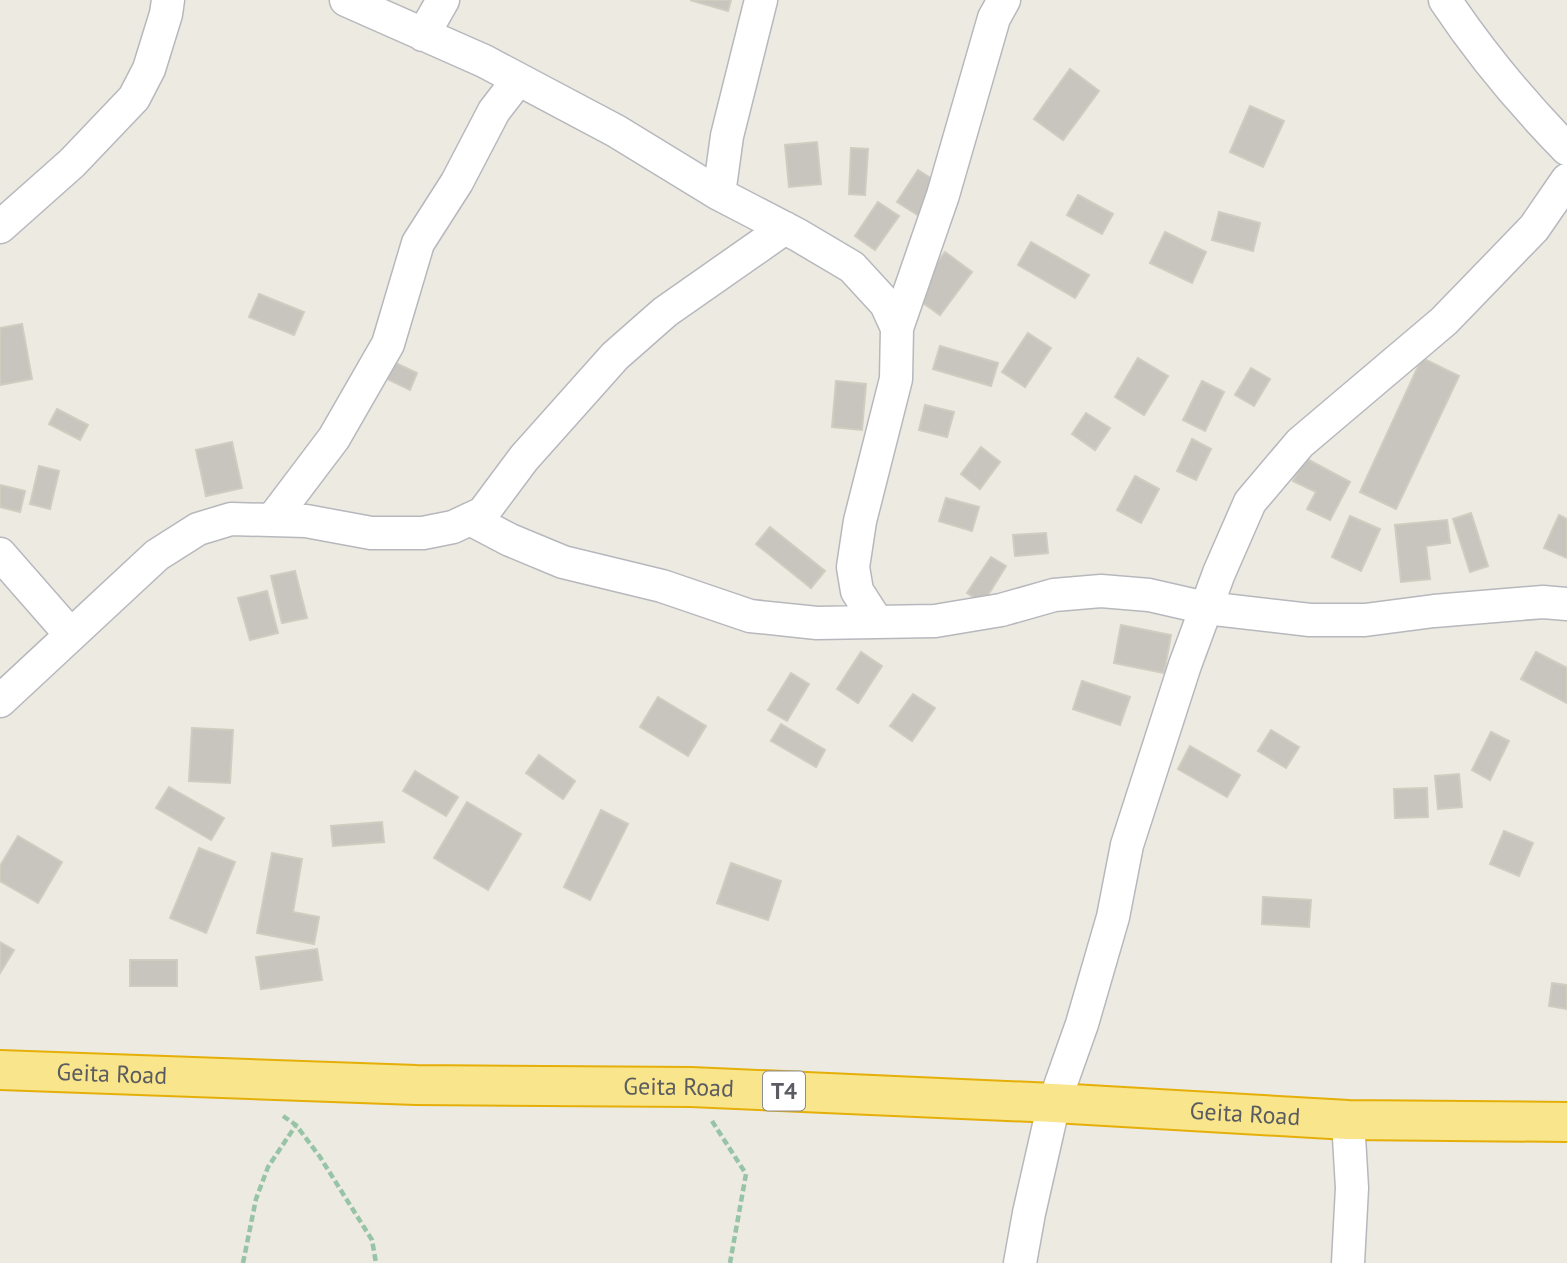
<svg xmlns="http://www.w3.org/2000/svg" width="1567" height="1263" viewBox="0 0 1567 1263" font-family="'PT Sans',sans-serif">
  <rect width="100%" height="100%" fill="#eceae1"/>
  <!-- building -->
  <path fill="#c8c4be" stroke="#d0ccc0" stroke-width="2" d="M690,0H731L728,11Z
    M1070,69L1099,91L1063,140L1034,119Z
    M1250,106L1284,121L1263,167L1230,152Z
    M817,142L821,184L789,187L785,145Z
    M851,148L868,149L865,195L849,194Z
    M918,170L940,184L919,216L897,202Z
    M1078,195L1113,214L1102,234L1067,215Z
    M878,202L899,216L875,250L855,236Z
    M1219,212L1260,223L1253,251L1212,240Z
    M1165,232L1206,252L1192,283L1150,263Z
    M1031,242L1089,275L1075,298L1018,265Z
    M945,252L972,272L940,315L913,296Z
    M259,294L304,312L294,335L249,317Z
    M22,324L32,379L0,385V328Z
    M1028,333L1051,348L1025,387L1002,372Z
    M940,346L998,363L991,386L933,369Z
    M1138,358L1168,376L1144,415L1115,397Z
    M1422,358L1459,376L1396,509L1360,492Z
    M387,359L417,373L410,390L379,375Z
    M1251,368L1270,379L1254,406L1235,395Z
    M836,381L866,384L862,430L832,427Z
    M1202,381L1224,392L1205,431L1183,420Z
    M925,405L954,412L947,437L919,430Z
    M57,409L88,425L80,440L49,424Z
    M1086,413L1110,428L1095,450L1072,434Z
    M1192,439L1211,449L1196,480L1177,471Z
    M232,442L242,488L206,496L196,450Z
    M981,447L1000,462L980,489L961,474Z
    M1305,458L1350,482L1330,520L1307,509L1316,492L1293,481Z
    M39,466L59,471L50,509L30,504Z
    M1135,476L1159,489L1141,523L1117,510Z
    M0,485L25,491L20,512L0,507Z
    M946,498L979,507L972,531L939,521Z
    M1471,513L1488,566L1470,572L1453,519Z
    M1559,515L1567,519V558L1544,548Z
    M1350,516L1380,529L1361,571L1332,557Z
    M1447,520L1450,543L1426,546L1430,579L1401,582L1395,525Z
    M770,527L825,571L811,588L756,544Z
    M1046,533L1048,553L1015,556L1013,535Z
    M991,557L1006,566L983,603L967,593Z
    M295,571L307,618L282,623L271,576Z
    M267,591L278,633L250,640L238,598Z
    M1121,625L1171,635L1164,673L1114,663Z
    M861,652L882,666L858,703L837,689Z
    M1536,652L1567,668V703L1521,679Z
    M791,673L809,684L787,721L768,710Z
    M1082,681L1130,697L1120,725L1073,709Z
    M913,694L935,708L912,741L890,726Z
    M658,697L706,726L688,756L640,727Z
    M781,724L825,750L816,767L771,741Z
    M192,728L233,730L230,783L189,781Z
    M1271,730L1299,747L1286,768L1258,751Z
    M1491,732L1509,741L1490,780L1472,770Z
    M1190,746L1240,775L1227,797L1178,769Z
    M539,755L575,781L563,799L526,773Z
    M415,771L458,797L446,816L403,791Z
    M1459,774L1462,807L1438,809L1435,776Z
    M169,787L224,818L211,840L156,808Z
    M1427,788L1428,817L1395,818L1394,789Z
    M467,802L521,834L488,890L434,858Z
    M601,810L628,824L590,900L564,887Z
    M382,822L384,842L333,846L331,826Z
    M1504,831L1533,843L1519,876L1490,864Z
    M18,836L62,862L38,903L0,881V866Z
    M199,848L235,862L206,933L170,918Z
    M272,853L302,859L293,912L319,917L314,944L257,933Z
    M731,863L781,881L768,920L717,903Z
    M1263,897L1311,900L1309,927L1262,924Z
    M0,942L14,950L0,973Z
    M317,949L322,980L261,989L256,957Z
    M130,960H177V986H130Z
    M1552,983L1567,985V1009L1549,1006Z"/>
  <g fill="none" stroke-linecap="round" stroke-linejoin="round">
    <!-- street casing -->
    <g stroke="#b7b8bd" stroke-width="35">
      <path id="street" d="M346,0L484,61L616,131L719,194L798,235L852,267L886,304L897,328L896,379L860,521L853,567L857,591L877,622
        M1445,0C1481,54 1522,103 1567,149
        M423,35L443,0
        M719,194L727,136L761,0
        M0,227L72,163L134,98L149,69L166,14L168,0
        M897,328L943,195L994,18L1004,0
        M470,519L510,540L563,562L662,586L750,616L817,623L935,621L1001,610L1054,595L1101,591L1149,595L1206,608L1310,620H1365L1434,611L1543,602L1567,604
        M272,520L334,438L388,344L418,243L457,182L494,111L518,80
        M0,554L71,635
        M0,701L157,555L198,529L231,519L306,521L371,533H423L453,527L483,513L524,458L615,356L665,312L785,228
        M1020,1263L1029,1213L1054,1103L1082,1024L1113,917L1127,845L1185,665L1219,573L1250,502L1300,443L1444,321L1534,228L1567,180
        M1348,1263L1352,1188L1348,1120"/>
    </g>
    <!-- highway casing -->
    <g stroke="#e5af08" stroke-width="42">
      <g id="highway">
        <path id="s1" d="M0,1070L416,1085L691,1087L1054,1103L1348,1120L1567,1122"/>
      </g>
    </g>
    <!-- path -->
    <path stroke="#97c4a7" stroke-width="4.5" stroke-dasharray="7 3.5" stroke-linecap="butt" d="M283,1116L296,1125L320,1157L372,1240L376,1263
      M712,1121L746,1174L730,1263
      M243,1263L256,1199L268,1167L296,1125"/>
    <!-- street -->
    <use href="#street" stroke="#fff" stroke-width="32"/>
    <!-- highway -->
    <use href="#highway" stroke="#f9e58b" stroke-width="38"/>
  </g>
  <g text-anchor="middle" stroke-width="7" stroke-linejoin="round" paint-order="stroke">
    <!-- shield labels -->
    <rect fill="#fff" stroke="#8c8d90" stroke-width="2" x="763" y="1071.5" width="42" height="39" rx="5"/>
    <g font-size="23" font-weight="bold" fill="#5a5c61">
      <text x="784" y="1099">T4</text>
    </g>
    <!-- street labels -->
    <g font-size="24" fill="#5a5c61" stroke="#fff">
      <text dy="8" stroke="none"><textPath href="#s1" startOffset="112">Geita Road</textPath></text>
      <text dy="8" stroke="none"><textPath href="#s1" startOffset="679">Geita Road</textPath></text>
      <text dy="8" stroke="none"><textPath href="#s1" startOffset="1246">Geita Road</textPath></text>
    </g>
  </g>
</svg>
